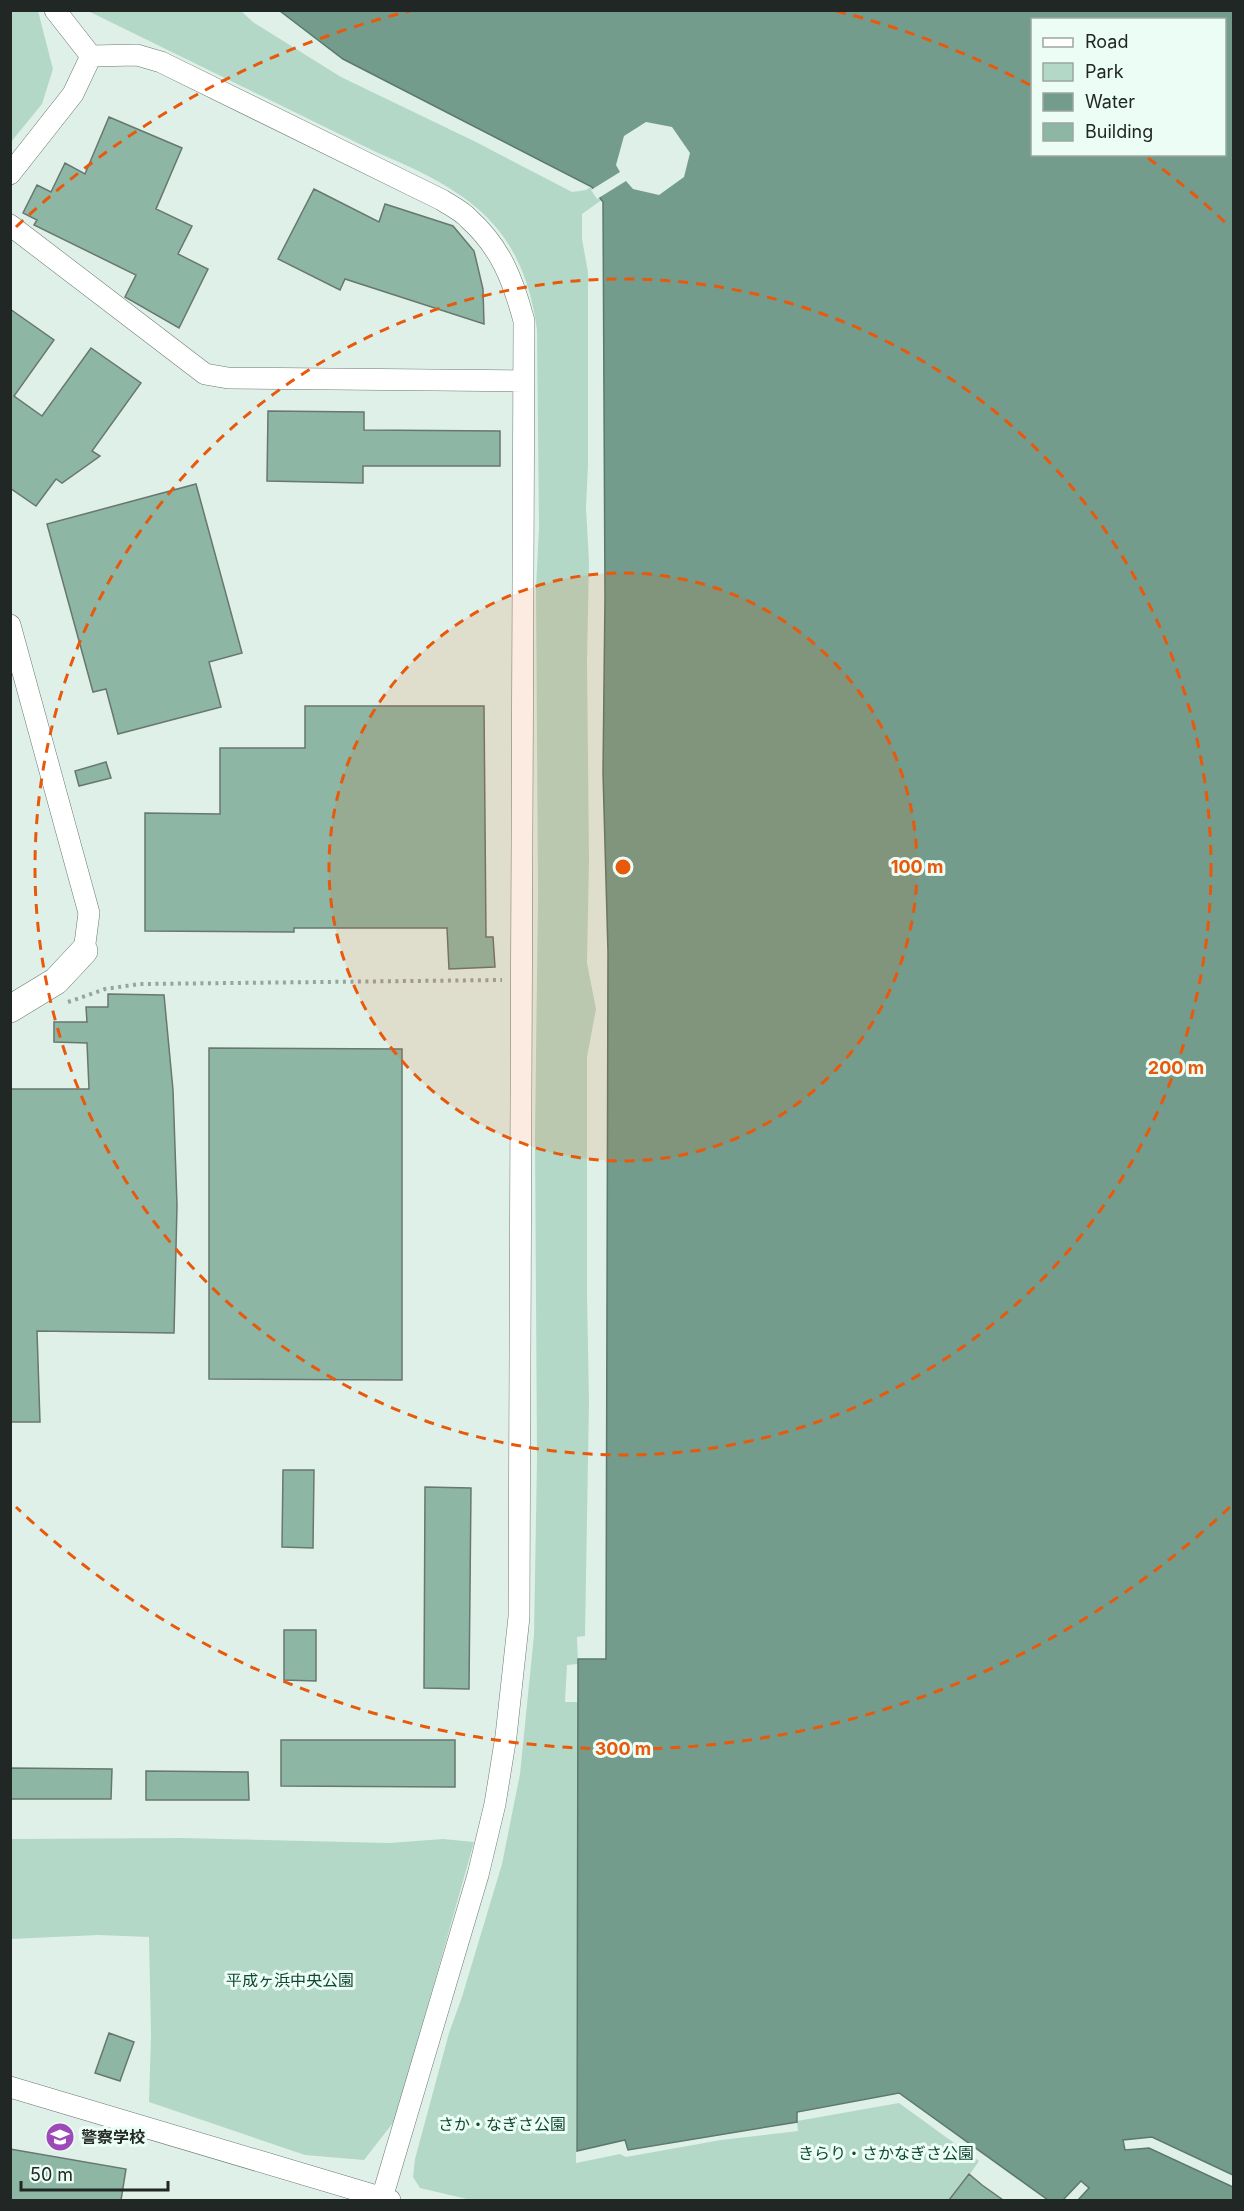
<svg xmlns="http://www.w3.org/2000/svg" width="1244" height="2211" viewBox="0 0 1244 2211" font-family="Inter,'Noto Sans JP',sans-serif">
  <rect width="100%" height="100%" fill="#dff0e8"/>
  <!-- green -->
  <path fill="#b4d8c8" d="M11,10L38,11L53,69L42,104L11,142Z
    M88,11H241L253,22L341,77L476,142L572,192L586,190L617,171L624,184L582,214V239L588,272V465L586,508L589,561L587,661L589,860L587,963L596,1009L587,1057V1294L589,1401L585,1636L577,1637L578,1664L567,1665L565,1702H578L576,2163L620,2154L626,2157L721,2140L798,2131L797,2121L899,2103L979,2161L952,2200H471L420,2188L413,2177L415,2159L449,2033L462,1997L502,1864L520,1774L534,1635L537,1459L535,1138L538,895L536,588L539,527L537,330C523,225 468,191 378,153Z
    M182,1838L389,1843L443,1839L474,1842L396,2119L364,2160L305,2155L149,2102L151,2035L149,1937L98,1935L11,1939L10,1839Z"/>
  <!-- water -->
  <path fill="#749c8c" stroke="#5b796d" stroke-width="1.5" fill-rule="evenodd" d="M280,11H1233V2175L1152,2137L1123,2140L1125,2150L1149,2148L1233,2187V2200H1078L1089,2188L1081,2181L1063,2200H1048L899,2093L797,2112V2122L628,2150L625,2140L577,2151L578,1659H606L608,952L603,773L605,597L603,202L592,187L343,59ZM1032,20H1224V154H1032Z"/>
  <!-- pier -->
  <path fill="#dff0e8" d="M646,122L672,127L690,153L684,177L659,195L633,189L626,181L597,199L591,190L620,172L616,165L624,136Z"/>
  <!-- building -->
  <path fill="#8db6a5" stroke="#687770" stroke-width="1.5" d="M109,117L182,148L156,209L192,226L178,254L208,269L179,328L125,297L136,275L34,225L37,220L23,213L37,185L51,192L65,163L85,174Z
    M314,189L379,222L385,204L453,226L474,251L483,289L484,324L345,279L340,290L278,259Z
    M10,309L54,340L14,396L42,416L91,348L141,383L92,451L100,456L62,483L56,479L36,506L10,488Z
    M268,411L364,412V430L500,431V466H363V483L267,481Z
    M196,484L242,653L209,662L221,707L118,734L106,689L93,692L47,524Z
    M305,706H484L486,937H493L495,967L449,969L447,928H294V932L145,931V813L220,814V748H305Z
    M106,762L111,778L79,786L75,771Z
    M108,994L164,995L173,1090L177,1205L174,1333L37,1331L40,1422H10V1089H89L87,1043L54,1042V1022H87L86,1007H108Z
    M209,1048L402,1049V1380L209,1379Z
    M283,1470H314L313,1548L282,1547Z
    M425,1487L471,1488L469,1689L424,1688Z
    M284,1630H316V1681L284,1680Z
    M281,1740H455V1787L281,1786Z
    M10,1768L112,1769L111,1799H10Z
    M146,1771L248,1772L249,1800H146Z
    M109,2033L134,2042L120,2081L95,2073Z
    M10,2149L126,2169L121,2200H10Z
    M969,2174L982,2185L1003,2200H949Z"/>
  <g fill="none" stroke-linecap="round" stroke-linejoin="round">
    <!-- minor casing -->
    <g stroke="#6a7972" stroke-width="22">
      <path id="minor" d="M55,10L91,56
        M91,56L137,55L161,62L442,200C451,206 462,211 469,219C501,248 513,280 524,321L519,1617L506,1736L495,1804L478,1875L382,2198
        M10,174L73,94L91,56
        M10,225L205,374L228,378L523,381
        M10,625L89,913L84,951
        M10,2087L390,2200"/>
    </g>
    <!-- major casing -->
    <g stroke="#6a7972" stroke-width="28">
      <path id="major" d="M10,1009L56,981L84,951"/>
    </g>
    <!-- path -->
    <path stroke="#97a49e" stroke-width="4" stroke-dasharray="3 4.5" stroke-linecap="butt" d="M68,1002L105,989L140,984L502,980"/>
    <!-- minor -->
    <use href="#minor" stroke="#fff" stroke-width="21"/>
    <!-- major -->
    <use href="#major" stroke="#fff" stroke-width="27"/>
  </g>
  <!-- distance rings -->
  <circle cx="623" cy="867" r="294" fill="#e8590c" fill-opacity=".12"/>
  <g fill="none" stroke="#e8590c" stroke-width="3" stroke-dasharray="10 8">
    <circle cx="623" cy="867" r="294"/>
    <circle cx="623" cy="867" r="588"/>
    <path d="M1230 1507A882 882 0 0 1 16 1507M16 227A882 882 0 0 1 410 11M836 11A882 882 0 0 1 1030 85M1148 158A882 882 0 0 1 1230 227"/>
  </g>
  <!-- icons -->
  <defs>
    <g id="university-disc" transform="scale(1.5)"><circle r="9.5" fill="#9d49b8" stroke="#ecfdf5"/><path d="M0-5L7-2L0 1L-7-2ZM-4 1L0 2.5L4 1V4Q0 6-4 4Z" fill="#fff"/></g>
  </defs>
  <g fill-rule="evenodd">
    <use href="#university-disc" x="60" y="2137"/>
  </g>
  <g text-anchor="middle" stroke-width="6" stroke-linejoin="round" paint-order="stroke">
    <!-- park labels -->
    <g font-size="16" fill="#104735" stroke="#ecfdf5">
      <text x="290" y="1986">平成ヶ浜中央公園</text>
      <text x="502" y="2130">さか・なぎさ公園</text>
      <text x="886" y="2159">きらり・さかなぎさ公園</text>
    </g>
    <!-- poi labels -->
    <g font-size="16" font-weight="bold" fill="#212724" stroke="#ecfdf5" text-anchor="start">
      <text x="81" y="2143">警察学校</text>
    </g>
  </g>
  <circle cx="623" cy="867" r="9" fill="#e8590c" stroke="#ecfdf5" stroke-width="3"/>
  <g font-size="18" text-anchor="middle" font-weight="bold" fill="#e8590c" stroke="#ecfdf5" stroke-width="6" stroke-linejoin="round" paint-order="stroke">
    <text x="917" y="873">100 m</text>
    <text x="1176" y="1074">200 m</text>
    <text x="623" y="1755">300 m</text>
  </g>
  <!-- border -->
  <rect width="1244" height="2211" fill="none" stroke="#212724" stroke-width="24"/>
  <!-- legend -->
  <rect x="1031" y="18" width="195" height="138" fill="#ecfdf5" stroke="#9ba7a1" stroke-width="1.5"/>
  <rect x="1043" y="38" width="30" height="9" fill="#ffffff" stroke="#9ba7a1" stroke-width="1.5"/>
  <text x="1085" y="48" font-size="18" fill="#212724">Road</text>
  <rect x="1043" y="63" width="30" height="18" fill="#b4d8c8" stroke="#9ba7a1" stroke-width="1.5"/>
  <text x="1085" y="78" font-size="18" fill="#212724">Park</text>
  <rect x="1043" y="93" width="30" height="18" fill="#749c8c" stroke="#9ba7a1" stroke-width="1.5"/>
  <text x="1085" y="108" font-size="18" fill="#212724">Water</text>
  <rect x="1043" y="123" width="30" height="18" fill="#8db6a5" stroke="#9ba7a1" stroke-width="1.5"/>
  <text x="1085" y="138" font-size="18" fill="#212724">Building</text>
  <!-- scale -->
  <path d="M21 2181v9h147v-9" fill="none" stroke="#212724" stroke-width="3"/>
  <text x="30" y="2181" font-size="18" fill="#212724" stroke="#ecfdf5" stroke-width="4.5" paint-order="stroke">50 m</text>
</svg>
